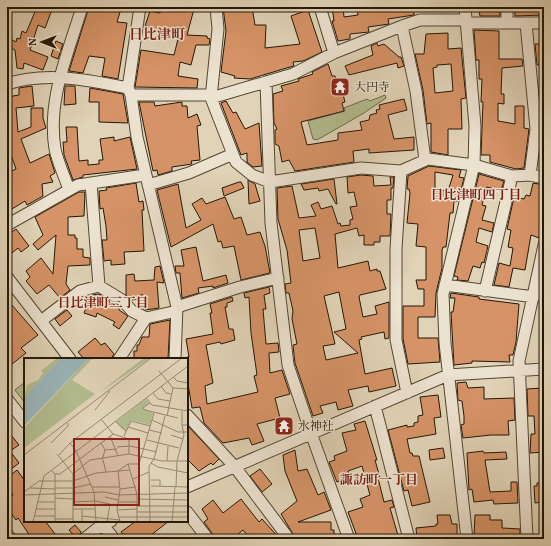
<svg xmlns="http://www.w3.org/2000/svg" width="551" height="546" viewBox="0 0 551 546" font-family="Vollkorn,'Noto Serif JP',serif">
  <rect width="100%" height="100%" fill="#e1d3b7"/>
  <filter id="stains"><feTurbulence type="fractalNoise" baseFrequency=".005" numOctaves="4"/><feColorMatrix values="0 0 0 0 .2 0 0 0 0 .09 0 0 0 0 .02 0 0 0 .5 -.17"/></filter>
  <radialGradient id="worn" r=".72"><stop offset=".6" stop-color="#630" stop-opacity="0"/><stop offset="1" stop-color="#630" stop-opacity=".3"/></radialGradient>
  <!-- green -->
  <path fill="#b2bc8f" stroke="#6a6a4b" d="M385,95L386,98L364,113L317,140L313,139L308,121L345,111L344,108L367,99L370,101Z
    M25,382V403L15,390Z"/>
  <!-- building -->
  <path fill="#d69367" stroke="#231707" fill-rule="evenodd" d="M37,7H53L45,28L38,25L30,50L48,57L43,70L24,63L23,69L17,68L15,50L7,46V37L16,42L17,38L20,39L22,31L26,33Z
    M89,7H112L115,10L120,12L117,22L127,23L118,79L102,76L105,58L89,56L83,73L69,71Z
    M161,7H187L194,9L187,35L207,36V38L210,39L209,45H196L191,65L180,62L178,76L198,79L197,88L135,87L141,50L174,55L179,35L146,30L147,26H145L150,11L160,13Z
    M223,7H252L255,25H266L265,48L300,44L291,16L308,10L322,52L303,61L293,62L294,66L290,67L250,79L234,78L235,76L221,72L226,31Z
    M332,7H343L344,17L358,15L357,7H396L397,11L414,9V15L388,19L389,24L368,27L369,32L350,34V39L338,41L332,21H334Z
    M478,7H500V16H480Z
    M515,7H544V15L515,16Z
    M474,30L499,31V59H522L523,66L502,68L501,94H504V104L498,103V121L515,124V106H524V128L529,129L524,168L516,169L490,162V155H481L483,102H481L482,79H479V60H476Z
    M448,33V49L461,48L466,98L461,99L462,129H448V155L431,152V123L427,124L423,90L415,54H424L426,34ZM451,64L453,91L435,93L433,68L437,67V65Z
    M56,41L63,44L58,59L51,56Z
    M377,43L378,46L384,44L399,57H401L404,66L398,68L397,63L349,75L345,66L373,55L371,46Z
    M535,44H544V64L537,65Z
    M328,64L332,76H335L341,95L343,94L345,102L342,103L344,111L301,122L307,145L338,140V133L362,130L360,122L369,120L370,115L377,113L376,110L380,109L379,105L404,99L407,110L388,115L394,139L414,137V150L369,153V149L353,151L354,162L295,171L289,160L282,162L279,146L275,144V130L277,129L274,123L273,94L283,91L281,86L299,81L298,79L313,74L312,72Z
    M32,86L34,106L16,108L18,132L31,127V108H43V118L46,128L21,139L30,163L49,154L55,173L50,176L53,182L42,184L43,196L27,205L25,201L7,212V173L16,169L10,152L7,153V97L19,95V88Z
    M65,86H75L76,104L64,105Z
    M90,88L123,94L128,123L99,122V102H89Z
    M226,101L233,113L236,112L245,129L259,123L262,166L253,167L247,162V153L241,155L221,103Z
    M139,102H154L155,106L182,102V106H187L188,118L197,114L201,125L197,126L200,160L191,161L192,164L172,167V171L158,175L157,170L153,171Z
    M66,127H77L79,161L88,160V165L99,164V160H103L100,139L114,137V141L130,137L137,169L83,175V177L73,180L64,155L63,142H67Z
    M429,166L461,170L459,177L464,178L458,201H454L453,213H450L446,247H443L442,250V268L436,293L435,317H418V338H438L440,362L408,364L403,339V306H424V289H418L416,280H426V247L416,246L418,224L407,223L410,193L409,189H407L408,176ZM435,172L453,175L448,191L435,189Z
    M479,174L504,181L501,191L487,187L482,205L486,206L482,220L494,223L492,232L479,228L476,242L488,246L484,263L482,262L480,268L473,266L468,281L457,280L458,277L454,276Z
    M361,175L373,176L374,186L391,185L390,177H394L393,188H391V200H387V214H391L390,236H380V242H374V245H364V235L359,236L357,228L335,234L338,268L368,261L370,271L377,269V271H380L386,289L360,295L359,297L363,317L377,314L375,306L389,302V338L385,339L384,332L361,337L362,339L359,340L360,346L365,374L392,368L396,386L369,392L368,386L348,390L353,406L338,410L336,402L320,406L323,413L313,416L295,363L293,345L297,344L292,319L293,311L289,293H286L285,284L291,283L287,250L278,219L277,188L292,186L299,218L316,216L311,205L318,202L321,209L332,206L338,224L340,223L341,226L350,225V220L353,219L350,207L357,206L354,192L348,193L347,177ZM315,228L320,258L303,261L299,230ZM339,292L346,329L334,332L358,353L326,360L323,346L335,344L324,296Z
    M334,179L337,204H336L328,189L319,191L318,188L304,190L301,184Z
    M248,180L255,184L260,201L249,204Z
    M239,182H241L244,188L224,196L222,188Z
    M136,183L139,202L143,201L144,210H142L144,251L124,252L125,264L111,265V260L104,261L102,240H107L106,226L103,208L100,209L99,191L107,190L106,188Z
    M533,183L544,185V213L542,212L539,227L541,229L539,238L531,235L525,270L513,268L509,287L494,285L499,263L510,266L513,248L508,247L511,230L507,229L514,197L524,199L526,195L530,196Z
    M178,184L186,228L201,220L192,204L202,198L206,204L225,197L234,219L241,217L247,235L260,232L265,246L270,273L241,280L234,246L223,248L221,241L218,242L213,224L171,247L157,190Z
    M79,192H85L84,216L68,217V235H75V238H77V249H83V257L90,258V265L68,266L66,284L70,290L60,298L49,285L37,294L26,281L30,277L26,271L41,258L53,274L56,235L38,250L33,244L43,235L35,217Z
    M16,229L29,246L21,252L18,248L7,257V242L11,239L8,235Z
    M196,247L203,281L226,275L228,283L213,288V286L198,288L199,293L182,298L180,273H176L175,266H184L181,250Z
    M160,266L164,283L157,282L159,308L145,310L143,309L142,294L139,299L131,300L126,295V275L134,274L135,281L154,280L155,267Z
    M269,287L270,293L264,295L266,309H263L266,344L278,343L279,352L269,353L270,373L282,370L290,394L275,398L280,418L257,424L264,441L252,445L249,438L223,443L204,423L200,407L192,408L187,378V357H189L186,339L213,334L210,313H212L210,304L232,297L233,301L227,303V307H225L229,329H233L235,340L221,344L220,342L206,345L213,383L205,386L207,404L258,392L254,376L257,375L251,333L249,297L245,298L244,293Z
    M451,293L479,297V299L519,304L516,342L513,355H509L510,362L472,361V363L454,365L451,312H453L455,298H450Z
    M99,294L119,308V310L128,316L119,329L113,325L115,322L97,313L96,317L84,313L92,295Z
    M11,304L38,335L21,348L26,353L7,368V307Z
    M67,310L72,316L60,326L55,319Z
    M170,320L168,359H134V351H137V345H139L142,337H149L150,324Z
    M95,338L101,345L105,343L114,354L111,359H84L78,352Z
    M466,382L468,388L484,387V399L514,398L515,420L508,421L509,435H491L463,438L461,425L464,424V416L462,401L458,400L457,383Z
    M542,388L544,452L530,453L531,434H535L534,416H528L527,389Z
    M438,395L441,417L434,418L436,434L407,439L410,453H412L413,456H419L430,502L412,506L408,490L404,491L388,430L407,425V427L414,426V423L418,422V416L423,415L420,397Z
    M365,421L377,460H375L380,478H378L384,502L392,500L394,507L390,508L399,539H358L348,512L363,507L360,499L370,495L362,466L348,471L350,477L337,482L329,462L335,460L334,456L347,451L342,433L356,430L354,424Z
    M187,425L219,459L213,465L211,463L199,471L187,459Z
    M7,430L19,445L10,451L19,463L10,470L7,466Z
    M443,448L445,458L430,460L429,450Z
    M295,450L298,471L307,469L318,495L324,492L331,510L298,522H331V530H334V539H296L281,514L297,501L285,471L283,455Z
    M483,451L484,453L506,452L507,459L485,460L490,492L511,491V482H517L518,503L494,504L493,500L474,502L472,489L469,490L467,453Z
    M260,469L272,484L262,492L250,476Z
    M17,470L25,481V521H45L59,539H32L18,518L16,520L7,508V499L13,495L7,487V478Z
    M537,483H544V502L535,503L534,486H537Z
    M241,499L259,522L262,519L280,539H250L243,530L232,539H216L204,522L208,519L202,509L213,500L223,513Z
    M437,515H450L452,524H457V538L417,539L416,528L436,526V524H438Z
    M475,515H490V520H502V528L520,529V539H476L474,537Z
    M136,521H169L146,539H138L136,536L131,539H126L121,532Z
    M75,525L81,532L77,539L69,530Z"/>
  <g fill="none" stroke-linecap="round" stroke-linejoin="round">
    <!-- minor casing -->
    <g stroke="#524633" stroke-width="13">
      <path id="minor" d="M140,7L128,88L131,95L137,137L177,307L175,359
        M216,7L218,29L211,98L236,162L252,175L270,182L361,168L401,171L428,159L474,165L512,176L530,175L544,178
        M320,7L334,53
        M465,7L475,126L474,165L443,294L445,343L467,539
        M467,23H544
        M507,23V7
        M526,23L536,129L530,175
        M402,26L416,91L425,160
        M266,82L271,223L288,365L311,433L349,539
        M7,84C46,71 88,80 128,88
        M131,95H212
        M211,98L293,74L334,53L402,26L420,20H466
        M401,171L396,249V340L407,393
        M91,183L99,286
        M148,185L189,173L233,154
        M69,190C65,177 58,163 55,149C47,99 68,54 82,7
        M7,225L78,185L145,175
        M7,277L70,359
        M445,285L534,297
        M485,291L512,176
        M177,307L240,287L278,278
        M41,321L80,291L99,286L122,300L132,311L146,318L177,311
        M119,359L146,318
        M7,399L25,422
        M375,406L409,539
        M187,415L235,467L289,539
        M187,487L448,375L544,369
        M187,512L208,539
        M100,521L114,539
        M7,534L11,539
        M84,539L103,524L111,521
        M527,539L519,361L544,245"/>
    </g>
    <!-- minor -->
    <use href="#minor" stroke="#ece2d0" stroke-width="11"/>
  </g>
  <!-- icons -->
  <defs>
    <g id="temple-square" transform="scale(1)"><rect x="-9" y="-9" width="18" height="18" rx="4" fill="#8f2418" stroke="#ece2d0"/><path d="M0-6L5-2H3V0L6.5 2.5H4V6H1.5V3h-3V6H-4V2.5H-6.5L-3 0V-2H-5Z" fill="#fff"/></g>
  </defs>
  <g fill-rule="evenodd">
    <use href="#temple-square" x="340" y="87"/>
    <use href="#temple-square" x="284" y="426"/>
  </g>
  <g text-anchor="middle" stroke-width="3" stroke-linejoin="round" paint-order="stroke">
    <!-- poi labels -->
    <g font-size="12" fill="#231707" stroke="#ece2d0" text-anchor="start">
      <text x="354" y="91">大円寺</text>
      <text x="298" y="430">水神社</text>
    </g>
    <!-- neighbourhood labels -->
    <g font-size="13" font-weight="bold" fill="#7a1f14" stroke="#ece2d0">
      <text x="476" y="199">日比津町四丁目</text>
      <text x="103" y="307">日比津町三丁目</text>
      <text x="379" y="484">諏訪町一丁目</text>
    </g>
    <!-- quarter labels -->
    <g font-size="14" font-weight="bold" fill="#7a1f14" stroke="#ece2d0">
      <text x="157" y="39">日比津町</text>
    </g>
  </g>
  <!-- overview -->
  <g transform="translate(24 358)">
    <rect width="164" height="164" fill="#e1d3b7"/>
    <path d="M33,0H37L0,40L3,27L14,22L19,15L17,13ZM65,0H69L48,22L71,36L0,90V70ZM120,0H126L75,35L85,27ZM122,41L125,45L119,50L129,55L126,67L107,62L102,73L97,70L92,64Z" fill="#b2bc8f"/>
    <path d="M37,0H65L0,68V40Z" fill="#9ab5ba"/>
    <path fill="none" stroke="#958871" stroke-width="1" d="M135,13L149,30L164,31M149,19L153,23L164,25M137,28L142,35L147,36M129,35L134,41L146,43M122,40L128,47L164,53M126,45L119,50L121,52L154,60M71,52L86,33M158,53V67M143,58L149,30M77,61L89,76M128,62L154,74H164M91,63L102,73M104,69L124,75M125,72L138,75M147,77L159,81M86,78L94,98M100,78L107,63L126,68M123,82L155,90M27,85L44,68V65M46,85L52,93L70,134L72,164M77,85L81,92L78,102M93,89L106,88L133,94M81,92L93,91M33,96L49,116V164M0,97L127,0M35,97L46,85L158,0M79,102L82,114M143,103L144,88M153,103L160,77L158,67H164M127,105L134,109L164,115M104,106L113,136M27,112L31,116V164M31,116H36L89,76L105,81V96M49,116L66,102L105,96L138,103H164M109,121L125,114M127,122H136V128M127,128L164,129M68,129H95M152,129L153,103M6,130L31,131M31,130H49L67,126M96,131L112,129M0,134L15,123H49L72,115L106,112M113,136V164M0,137L80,134L95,137L164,135M81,139L94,142M31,140L49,141M113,141L164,142M14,144H31M49,144L72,143L94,148M94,144H113M113,148H164M12,151H31M49,151H71M93,152L113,151M113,154H164M10,158H31M58,158L96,162M95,159H164M31,161H49M9,164L20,118L164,8M58,164V151M83,164L86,146M96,164L93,152L96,132L94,113L104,106H115L130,55M126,164L125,108L130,101L141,58M148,164L151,129"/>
    <path fill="#8f2418" fill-opacity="0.15" stroke="#8f2418" stroke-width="2" d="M50,81H115V147H50Z"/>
    <rect width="164" height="164" fill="none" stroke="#231707" stroke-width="2"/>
  </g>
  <!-- margin -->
  <rect width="551" height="546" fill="none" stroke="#e1d3b7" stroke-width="24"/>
  <rect x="8" y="8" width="535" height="530" fill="none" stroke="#231707" stroke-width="2"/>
  <rect x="12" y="12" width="527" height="522" fill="none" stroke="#231707"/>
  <!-- north arrow -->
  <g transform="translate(42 42) rotate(270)" stroke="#ece2d0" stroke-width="3" paint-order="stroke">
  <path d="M0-3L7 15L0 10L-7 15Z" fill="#231707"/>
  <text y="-6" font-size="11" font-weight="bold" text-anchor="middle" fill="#231707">N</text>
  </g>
  <rect width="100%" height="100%" filter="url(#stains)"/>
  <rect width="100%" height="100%" fill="url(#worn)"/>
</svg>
